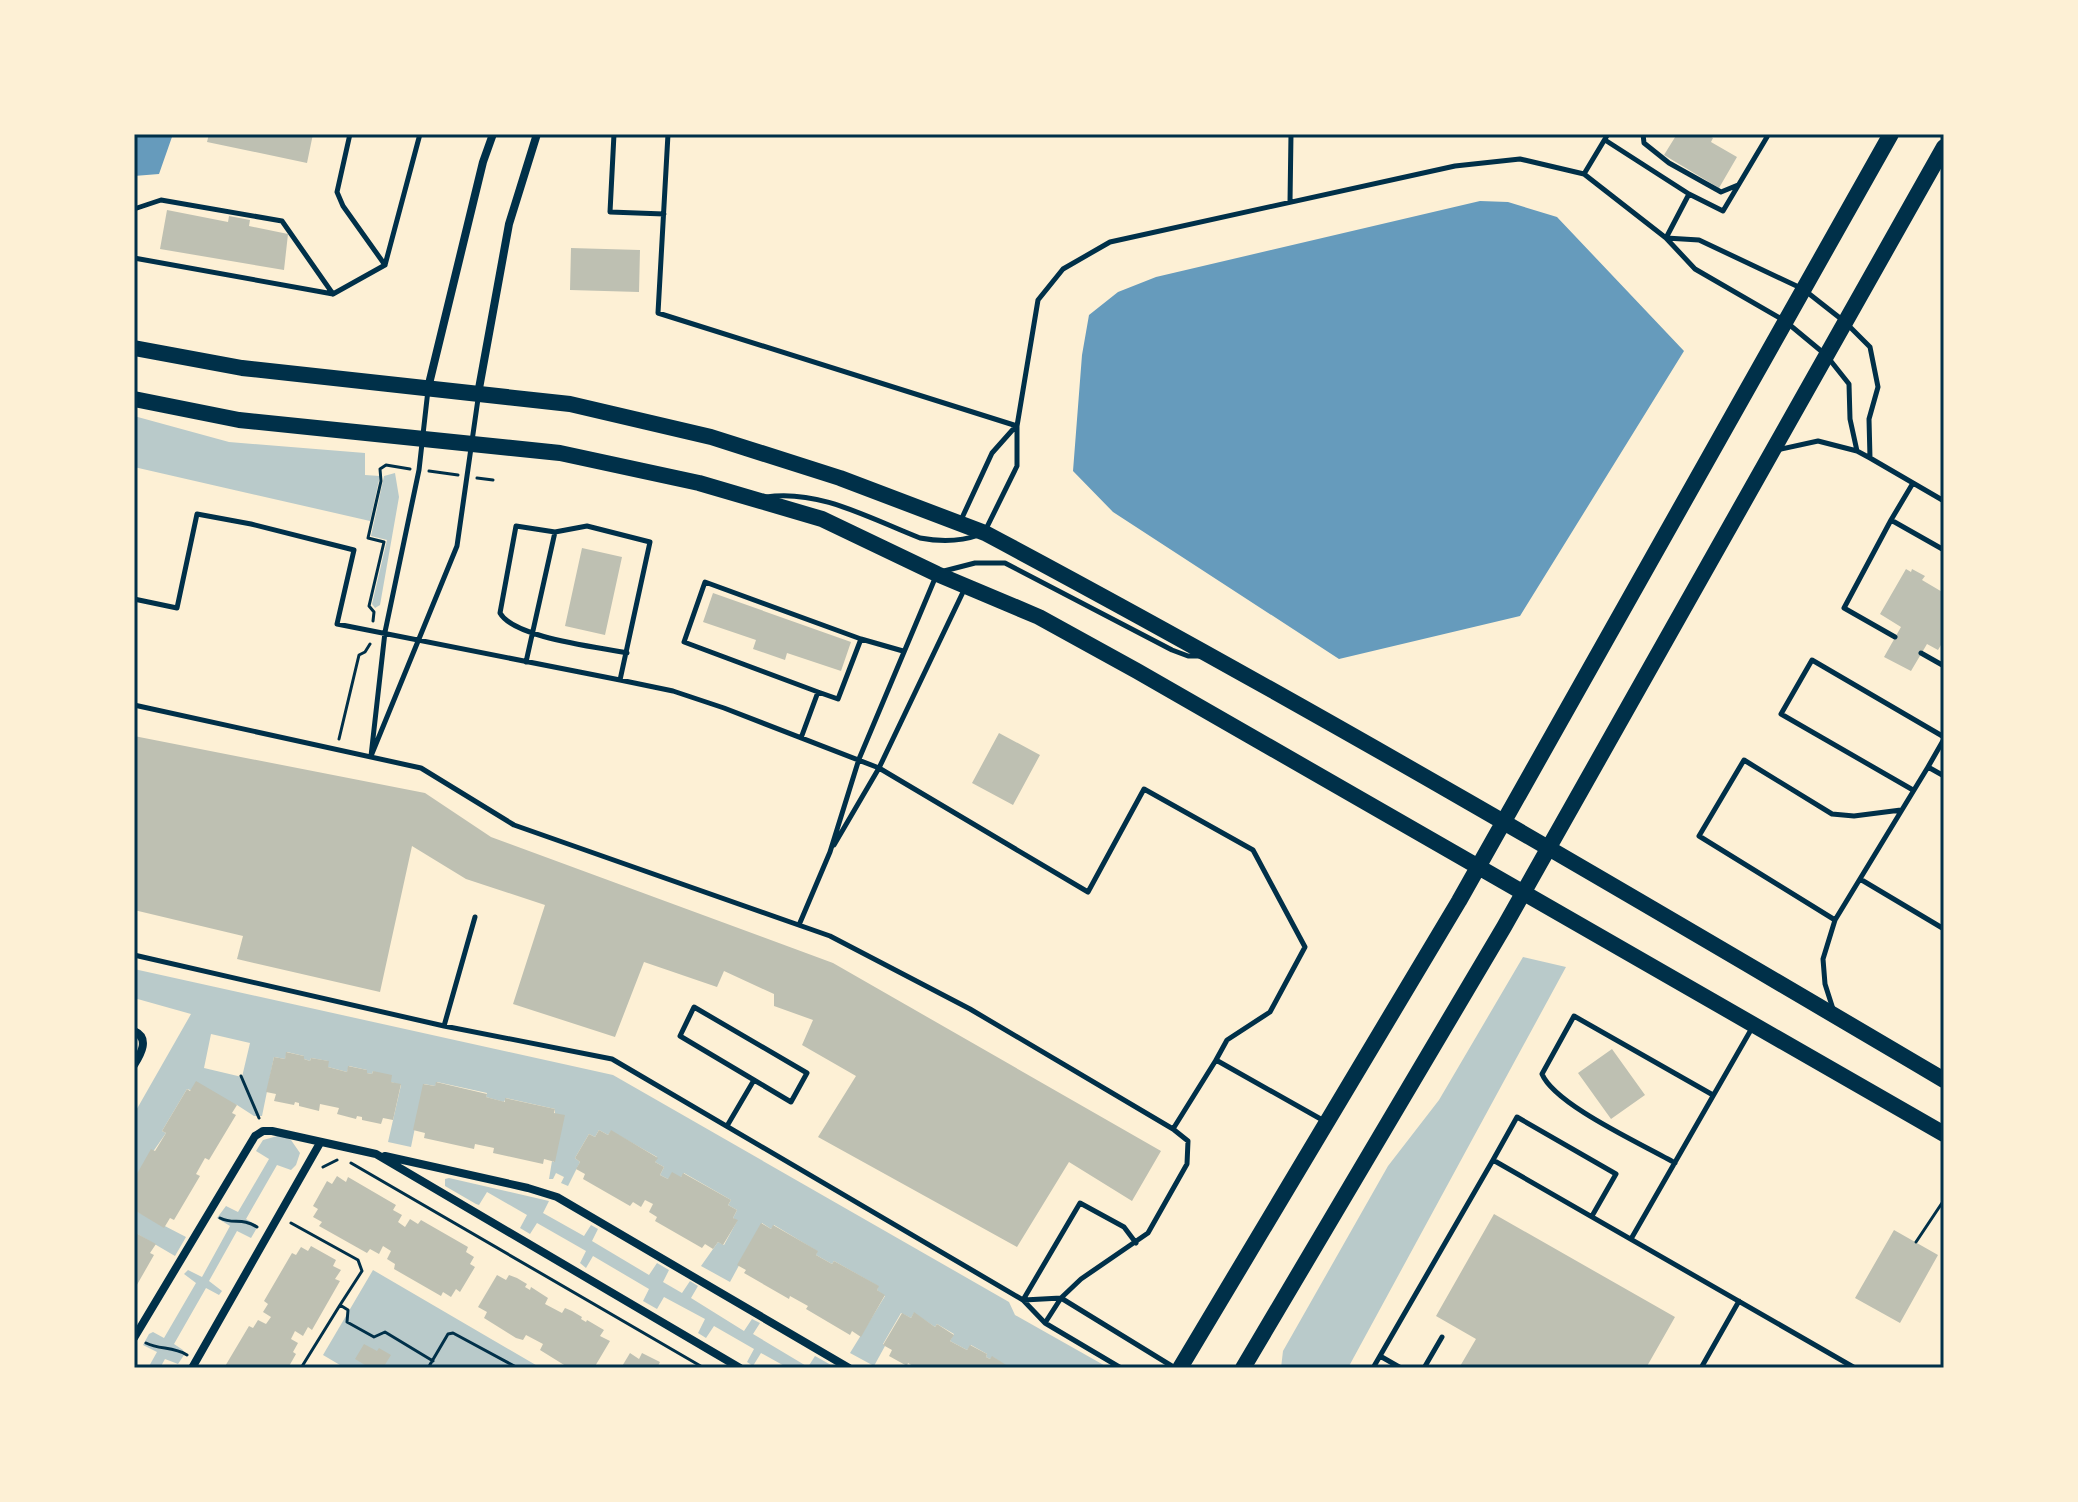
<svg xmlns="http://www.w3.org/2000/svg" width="2078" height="1502" viewBox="0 0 2078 1502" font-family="Rubik,sans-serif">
  <rect width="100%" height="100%" fill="#fdf0d5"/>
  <!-- green -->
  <path fill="#b9caca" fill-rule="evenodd" d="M134,416L229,442L365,453V475L380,476L370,521L134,467Z
    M395,473L399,497L380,605L375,608L372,604L387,540L371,536L384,476Z
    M1523,957L1566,967L1348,1368H1281L1283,1351L1388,1166L1439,1100Z
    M134,969L613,1075L1009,1302L1015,1315L1109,1368H1009L993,1357L990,1359L986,1357L987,1354L971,1345L967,1350L950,1341L954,1334L937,1324L935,1327L914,1313L911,1318L901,1313L883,1344L885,1346L874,1366L850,1353L885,1296L877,1290L878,1286L834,1261L832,1264L816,1255L817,1251L774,1225L771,1229L762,1223L730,1282L701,1266L718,1242L724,1245L737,1221L733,1218L737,1210L728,1205L731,1200L684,1173L681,1177L668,1179L660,1175L664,1167L655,1162L657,1157L611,1131L608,1135L599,1130L595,1137L589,1134L575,1158L580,1162L568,1186L561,1183L564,1177L556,1173L553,1179H549L552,1161L554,1162L555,1109L506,1098L504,1102L486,1097L487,1093L437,1082L435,1086L424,1084L411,1147L388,1142L401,1085L391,1082L373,1071L372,1074L367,1073V1070L349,1066L347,1072L328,1067V1061L311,1058L310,1061L304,1059V1056L287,1052L285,1059L274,1057L262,1116H254L237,1105L187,1089L162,1131L166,1133L134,1179V1114L191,1014L134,998ZM211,1034L250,1043L242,1077L204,1068Z
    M281,1135L291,1140L300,1153L296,1165L291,1170L277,1165L246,1219L258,1226L251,1238L237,1231L209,1281L222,1291L219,1295L206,1288L174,1344L183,1350L184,1355L178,1364L165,1359L160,1368H148L157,1352L143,1345L149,1334L153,1332L164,1338L196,1283L184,1274L188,1270L202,1277L230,1226L217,1218L226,1206L238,1212L269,1159L256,1151L263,1140Z
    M449,1178L549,1201L543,1213L584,1236L591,1225L598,1229L592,1241L649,1275L657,1263L669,1270L663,1282L682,1293L690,1281L698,1286L691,1298L744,1331L752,1319L760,1323L753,1334L808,1367L815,1356L831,1365L829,1368H788L761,1353L753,1366L747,1362L754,1349L714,1326L706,1338L698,1333L705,1319L664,1297L657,1309L643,1301L649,1289L593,1256L586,1268L580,1263L586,1251L537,1223L530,1234L520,1228L527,1215L487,1192L479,1205L476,1204L445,1186V1179Z
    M134,1210L186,1237L175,1256L134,1232Z
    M373,1270L541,1368H345L323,1355Z"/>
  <!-- water -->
  <path fill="#669bbc" d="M134,134H173L159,174L134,176Z
    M1480,201L1508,202L1557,217L1684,351L1520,616L1339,659L1113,512L1073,471L1082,355L1089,315L1118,292L1156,277Z"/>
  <!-- building -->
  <path fill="#bec0b2" d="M209,134H313L307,163L207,142Z
    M1677,134H1706L1713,138L1711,142L1737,157L1719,188L1664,155Z
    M167,210L228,222L229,216L250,220L249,226L288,234L284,270L160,249Z
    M571,248L640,250L639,292L570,290Z
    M582,548L622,557L605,635L565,626Z
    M1906,569L1911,572L1912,569L1925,576L1922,580L1944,593V640L1938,650L1927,644L1911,671L1884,657L1901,627L1880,614Z
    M713,593L851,642L841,671L787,653L785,660L753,649L756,640L703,622Z
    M999,733L1040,755L1013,805L972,783Z
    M134,736L425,793L491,837L833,963L1161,1151L1132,1201L1069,1162L1017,1247L818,1137L856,1076L802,1045L813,1020L774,1006V994L724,971L717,987L644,962L615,1037L513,1004L545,905L466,879L412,846L380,992L237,959L243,936L134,910Z
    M1612,1049L1645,1095L1611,1119L1578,1073Z
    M286,1052L304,1056V1059L310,1061L311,1058L329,1061L328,1067L347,1072L348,1066L367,1070V1073L372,1074L373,1071L392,1075L391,1082L401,1084L393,1120L383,1118L381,1124L362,1120V1117L357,1116L356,1119L337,1114L339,1108L320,1104L319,1111L299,1106V1103L295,1102L294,1105L274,1101L276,1094L266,1092L274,1057L285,1059Z
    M196,1081L237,1105L232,1113L236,1115L209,1160L205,1158L196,1174L200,1176L174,1220L170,1218L164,1228L134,1210V1179L151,1149L155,1151L166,1133L162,1131L187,1089L190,1091Z
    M436,1082L487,1094L486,1097L505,1102V1098L555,1109L554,1113L565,1115L555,1162L544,1159L543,1164L493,1153L494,1148L475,1144L474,1149L424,1138L425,1133L413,1130L423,1084L435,1086Z
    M599,1130L608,1135L611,1130L658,1158L655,1162L664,1167L660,1175L668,1179L672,1172L681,1177L683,1173L731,1200L728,1205L737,1210L733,1218L738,1220L723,1245L718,1242L713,1249L705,1244L702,1248L655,1221L657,1217L649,1212L653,1204L645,1200L641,1207L633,1202L630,1206L583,1179L585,1174L576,1169L580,1162L575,1158L589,1134L595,1137Z
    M337,1176L346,1182L348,1177L396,1205L393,1210L402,1215L398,1222L405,1227L410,1219L418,1224L421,1220L468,1247L466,1252L474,1257L470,1264L475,1267L460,1292L456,1289L451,1297L443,1292L441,1296L394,1269L395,1264L387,1259L391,1251L383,1246L379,1254L370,1249L367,1253L319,1226L322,1222L313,1217L318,1209L313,1206L327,1181L332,1184Z
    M1494,1214L1675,1317L1646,1368H1459L1476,1339L1436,1316Z
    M761,1223L771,1229L773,1225L818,1251L816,1255L832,1264L834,1261L879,1286L877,1290L885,1295L861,1337L852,1331L850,1335L806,1309L808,1306L790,1296L789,1299L744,1273L746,1270L737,1265Z
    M1894,1230L1938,1255L1900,1323L1855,1298Z
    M134,1232L156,1244L150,1253L154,1255L134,1290Z
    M311,1246L336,1260L333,1266L341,1270L335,1279L340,1281L312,1330L308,1327L303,1336L295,1331L291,1339L298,1343L293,1352L296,1354L288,1368H224L249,1326L253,1328L258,1320L266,1324L271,1317L263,1312L268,1304L264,1301L292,1253L296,1255L301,1247L308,1251Z
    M497,1275L506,1280L509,1275L517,1278L527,1284L525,1287L530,1290L531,1287L548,1298L545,1304L562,1313L565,1308L572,1311L582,1317L581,1319L586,1322L587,1320L604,1330L600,1336L610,1341L594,1368H569L540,1350L543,1344L526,1335L523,1340L516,1338L484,1318L487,1312L478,1307Z
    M914,1312L935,1327L937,1324L954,1335L950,1341L967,1350L970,1345L987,1354L986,1357L990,1359L992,1356L1011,1368H912L913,1366L908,1363L907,1366L889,1356L892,1350L883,1345L902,1313L911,1318Z
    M364,1344L377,1351L379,1348L391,1355L383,1368H370L355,1359Z
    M630,1353L639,1359L642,1353L660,1362L658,1366L662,1368H621Z"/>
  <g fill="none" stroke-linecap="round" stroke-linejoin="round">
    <!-- path -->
    <path stroke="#003049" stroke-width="3" d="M429,471L458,475
      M477,478L493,480
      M373,621L374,612L369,606L384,542L368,538L381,481L380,469L386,465L410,469
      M339,739L359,655L365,652L370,644
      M241,1076L259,1118
      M351,1163L704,1368
      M323,1167L337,1160
      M220,1218C233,1225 242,1217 257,1227
      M291,1223L358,1260L362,1271L340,1305
      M1916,1242L1944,1200
      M146,1343C160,1350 173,1346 187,1355
      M301,1368L340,1305L348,1310L347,1322L374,1337L385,1332L433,1361
      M428,1368L448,1334L453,1333L518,1368"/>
    <!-- service -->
    <path stroke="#003049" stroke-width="5" d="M350,134L337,192L343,206L385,265
      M614,134L610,212L664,214
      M668,134L658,313L1017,426L1038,300L1063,269L1110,242L1455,166L1520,159L1584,174L1666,238L1689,194L1723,211L1767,137L1764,134
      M1643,134L1644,143L1669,163L1721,192L1738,185
      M1605,140L1689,194
      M1584,174L1608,134
      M1290,202L1291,134
      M134,209L161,200L282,221L333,294
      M1666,238L1699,240L1803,289L1845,322L1870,347L1878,387L1869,419L1870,458L1857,451L1850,419L1849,384L1826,355L1785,321L1695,269Z
      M134,258L333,294L385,265L420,134
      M428,390L419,470L385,632L371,756L457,546L478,399
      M1777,450L1818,441L1857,451
      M1870,458L1944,501
      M766,497C819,489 871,519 920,538C941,542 959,542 979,535
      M961,520L992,453L1016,426
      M1891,520L1913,483
      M986,529L1017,466V426
      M944,571L975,563H1005L1172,650L1188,656H1202
      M134,599L177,608L197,514L251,524L354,550L337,624L620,680L673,691L724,708L879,768L1088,892L1144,789L1253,850L1305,947L1270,1012L1227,1040L1216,1060
      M1895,637L1844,608L1891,520L1944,550
      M861,639L903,651
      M1921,653L1944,666
      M526,662L555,532
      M620,680L650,542L587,526L555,532L516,526L500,613C514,638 598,647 627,653
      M134,705L421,768L514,825L830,936L970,1009L1173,1129L1216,1060L1326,1122
      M801,738L818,692L838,699L861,639L705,582L684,642L818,692
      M1928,767L1944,739
      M1913,790L1781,714L1812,660L1944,737
      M834,845L879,768L964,590
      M1860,879L1944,929
      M1835,920L1699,836L1744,760L1832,814L1854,816L1901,810
      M799,925L830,852L859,759L936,576
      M134,955L444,1026L612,1059L1023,1300L1045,1323L1121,1368
      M1833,1009L1825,984L1823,959L1835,920L1928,767L1944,776
      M444,1026L475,917
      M727,1126L754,1080L680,1036L694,1007L807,1073L791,1102L754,1080
      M1493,1160L1517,1117L1616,1174L1592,1216
      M1675,1163C1642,1144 1555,1105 1542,1074L1574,1016L1713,1095
      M1631,1239L1752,1028
      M1023,1300L1080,1203L1124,1227L1136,1243
      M1024,1300L1061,1298L1175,1368
      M1045,1323L1061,1298L1081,1279L1148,1233L1187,1164L1188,1141L1173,1129
      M1380,1356L1401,1368
      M1373,1368L1493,1160L1855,1368
      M1424,1368L1442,1337
      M1701,1368L1739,1301"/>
    <!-- minor -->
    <path stroke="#003049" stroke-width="8" d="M428,388L483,162L493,134
      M478,394L509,224L537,134
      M134,1031C150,1038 141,1054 134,1065
      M385,1156L528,1188L557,1197L849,1368
      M134,1338L255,1136L263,1131H272L376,1154L740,1368
      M192,1368L320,1143"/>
    <!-- trunk -->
    <path stroke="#003049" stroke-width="16" d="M134,348L242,368L570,404L711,437L840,478L985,533C1310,706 1627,893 1944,1080
      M134,399L239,420L560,453L699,483L822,519L937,574L1039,617L1137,671L1944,1134
      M1180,1368L1459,901L1891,134
      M1243,1368L1504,927L1944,147"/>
  </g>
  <!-- border -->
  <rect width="2078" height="1502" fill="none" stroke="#fdf0d5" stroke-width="272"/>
  <rect x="136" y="136" width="1806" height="1230" fill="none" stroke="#003049" stroke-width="3"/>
</svg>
